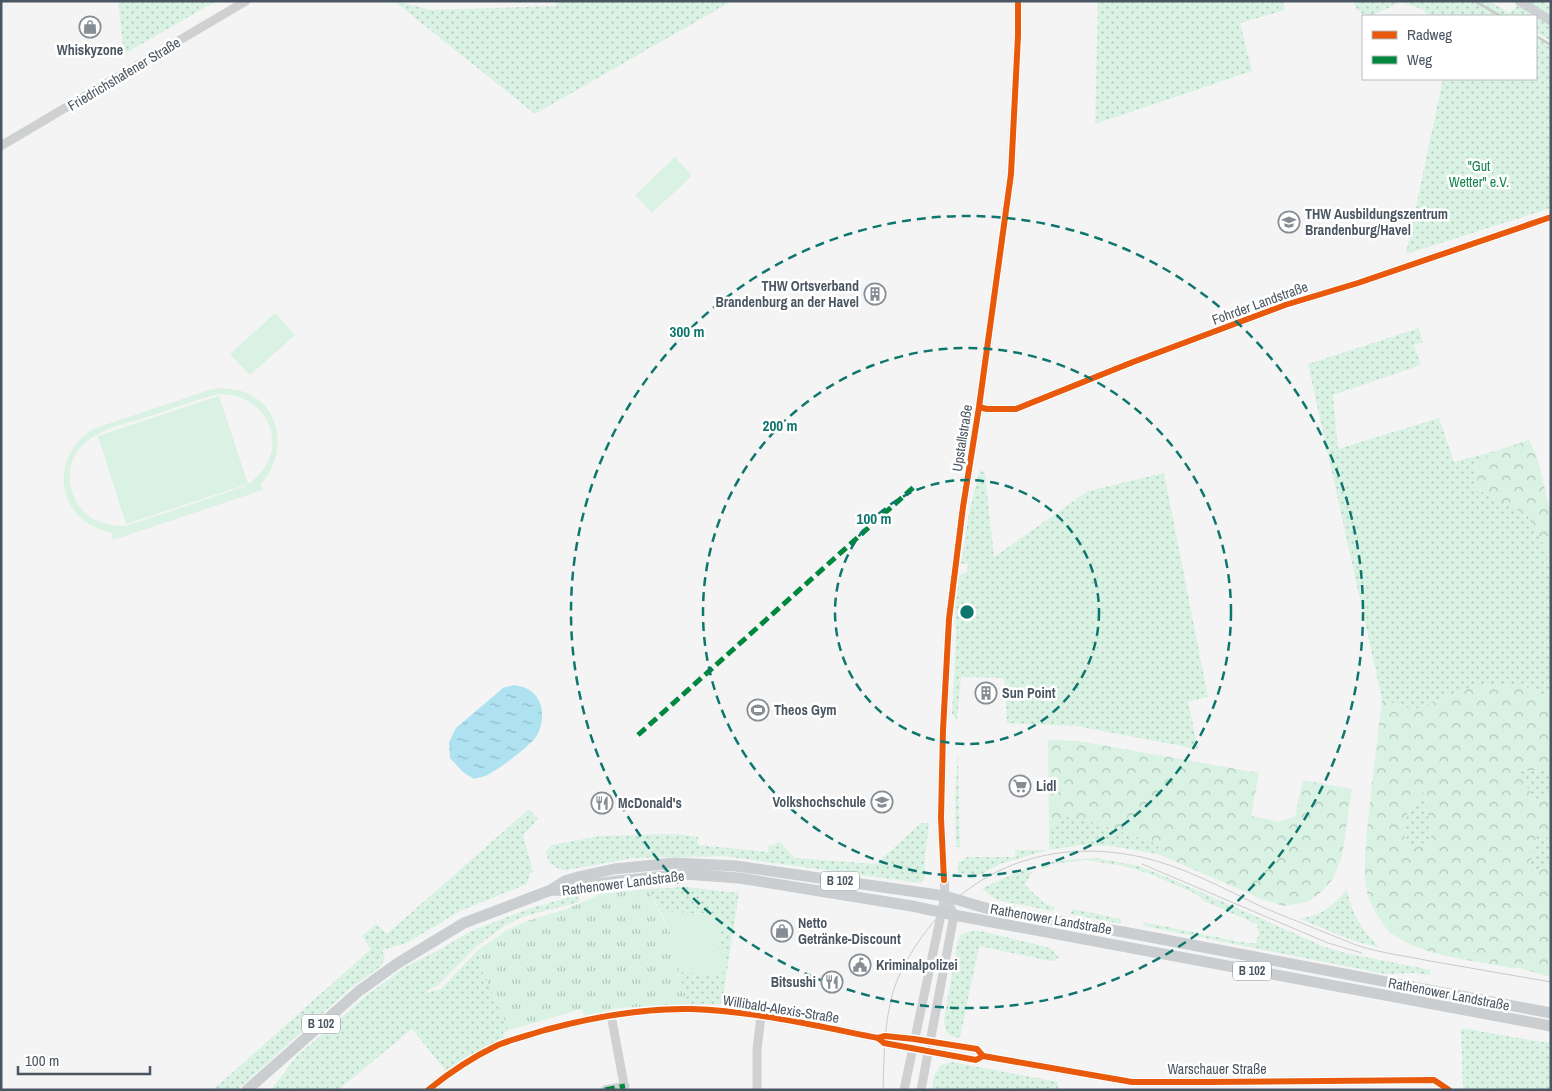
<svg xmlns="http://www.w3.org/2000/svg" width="1552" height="1091" viewBox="0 0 1552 1091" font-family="'Archivo Narrow',sans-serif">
  <defs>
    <pattern id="grass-dots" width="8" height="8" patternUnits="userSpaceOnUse" patternTransform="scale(1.25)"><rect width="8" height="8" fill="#d9f2e3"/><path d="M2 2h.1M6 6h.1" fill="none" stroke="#b2c7bb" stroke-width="1.8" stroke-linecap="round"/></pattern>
    <pattern id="forest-crowns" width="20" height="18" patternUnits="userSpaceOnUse" patternTransform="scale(1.25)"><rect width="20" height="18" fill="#d9f2e3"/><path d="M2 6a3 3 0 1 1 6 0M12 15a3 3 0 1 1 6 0" fill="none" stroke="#b2c7bb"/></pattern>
    <pattern id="park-tufts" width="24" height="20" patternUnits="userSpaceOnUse" patternTransform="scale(1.25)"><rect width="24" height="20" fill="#d9f2e3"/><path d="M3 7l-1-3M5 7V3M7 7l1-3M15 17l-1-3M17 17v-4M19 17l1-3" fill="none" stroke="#b2c7bb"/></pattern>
    <pattern id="water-ripples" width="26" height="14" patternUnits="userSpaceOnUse" patternTransform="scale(1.25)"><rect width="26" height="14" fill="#aee2f0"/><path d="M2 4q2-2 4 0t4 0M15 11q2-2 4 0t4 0" fill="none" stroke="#90bac6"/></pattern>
  </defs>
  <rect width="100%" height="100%" fill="#f4f4f4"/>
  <!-- grass -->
  <path fill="url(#grass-dots)" d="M118,1H216L124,54Z
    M394,1L432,10L556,6V1H732L535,114Z
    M1098,1H1283L1285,10L1240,23L1252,71L1095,124Z
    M1354,1H1489L1510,13L1522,1H1542L1551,6V41L1536,32V16H1429L1422,9L1401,2L1371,16H1365L1356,8Z
    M1536,35L1551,46V208L1406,254L1443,79H1536Z
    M1419,328L1423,342L1414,345L1421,365L1333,395L1338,449L1439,418L1454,462L1495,451L1474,468L1477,489L1527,514L1544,545L1551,571V692L1548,697L1521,685L1474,686L1413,710L1382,699L1308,364Z
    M980,469L985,474L994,557L1088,491L1164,473L1208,697L1188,701L1198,749L1076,726L1007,723L1004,678L961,677L957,721L952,714L956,636L955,611L959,575L967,572L968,564H961L969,513Z
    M958,752L960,847H956L955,799Z
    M1551,766V795L1547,792L1536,800L1516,771L1548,770Z
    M1425,790L1432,843L1404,845L1407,814Z
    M529,809L538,819L523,835L533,872L530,873L527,884L460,911L407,943L382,950L385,958L380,967L351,988L237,1090H213L371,949L362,936L376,924L387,934Z
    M1071,815L1158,844V854L1111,846L1080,845L1049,850V826Z
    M921,823H929L925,858V877L923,881L920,883L724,856L633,858L566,870C554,869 547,863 546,851L552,845L600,836L674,834L698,837V845L768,852L769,845H774L779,841L795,858L876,864Z
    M1538,830L1551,840V864L1528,874Z
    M1015,850H1047L1000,864L972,879L965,874L958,873V863L967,857H1015Z
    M1097,858L1139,866L1169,878L1325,947L1345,953L1431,970L1430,975L1412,973L1385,974L1145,926L1143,922L1246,943H1255L1259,935L1257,924L1206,902L1194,893L1153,875L1128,867L1087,860L1051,864L1044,869L1039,865L1060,860Z
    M1026,869L1032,872L1025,885L1045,904L1056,907L1052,911L997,900L982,889L995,882Z
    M685,887L739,893L722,1004H688L679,972L722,975L718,948L721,914L661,912L648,889Z
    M1347,889C1350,912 1363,931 1379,947L1357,942L1300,919C1325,913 1330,909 1347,889Z
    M577,895L579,902L525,916L504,926L477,946L438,985L424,993L441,989L478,950L481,968L509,1030L503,1033L505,1039L471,1054L446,1071L412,1029L338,1090H271L296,1057L367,995L407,966L439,950L471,931L531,908Z
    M1073,909L1121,919V924L1070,914Z
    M970,931H981L1050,948L1059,957L1054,961H1050L979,946L960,1038L951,1036L946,1032L944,1019L958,941L961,935Z
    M1461,1028L1542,1042H1551V1090H1463Z
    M952,1062L1058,1082V1090H932L934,1076L941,1065Z"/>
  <!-- forest -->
  <path fill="url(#forest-crowns)" fill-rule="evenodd" d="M1529,440L1537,457L1551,514V571L1544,545L1527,515L1477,489L1474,468L1495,451Z
    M1521,685L1548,697L1551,692V766L1548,770L1516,771L1536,800L1547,792L1551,795V840L1538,831L1528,874L1551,864V977L1520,968H1511C1473,960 1424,957 1392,934C1383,927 1369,903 1367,892C1363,875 1366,848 1367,831C1371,787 1377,743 1382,699L1413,710L1474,686ZM1425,790L1432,843L1404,845L1407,814Z
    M1048,740L1079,741L1259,773L1251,816L1280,822L1295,816L1303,780L1352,789L1342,856L1333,879L1320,893L1307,902L1284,906L1264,900L1158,854V844L1071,815L1049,826Z"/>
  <!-- park -->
  <path fill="url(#park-tufts)" d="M648,889L675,942L679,972L688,1004L618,1008L584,1016L582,1009L509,1030L481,968L478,950L507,930L527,921L566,909L601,894Z"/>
  <!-- pitch -->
  <path fill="#d9f2e3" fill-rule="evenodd" d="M675,157L692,176L652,213L635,195Z
    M275,313L295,335L250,375L230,354Z
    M220,388C231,389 243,390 253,396C285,416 284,459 261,484L263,490L113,540L111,533C101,530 90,526 82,519C52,492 61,449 93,429L209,390ZM219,394C275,394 293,460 243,487L126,526C106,526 88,521 77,503C71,493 69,482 70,470C77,431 122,425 154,415C175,408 197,399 219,394Z
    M219,396L248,484L126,524L98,436Z
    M661,912L721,914L718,948L727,953L722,975L679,972L675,942Z"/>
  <!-- water -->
  <path fill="url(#water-ripples)" d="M514,685C525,687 534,690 539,701C544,712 543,724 537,735C533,744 499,769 489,774C485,777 479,777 474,779L463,772L450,758L449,742L456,728L503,688Z"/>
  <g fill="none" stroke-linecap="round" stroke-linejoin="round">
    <!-- minor -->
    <path stroke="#ced0d2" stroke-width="9" d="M1519,1L1551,21
      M1,146L246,1
      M979,407L987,409H1016L1133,362L1285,305L1358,283L1551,217
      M611,1015L625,1090
      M878,1038L885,1036L914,1039L977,1049L983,1056L1132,1082H1210L1434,1080L1449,1090
      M428,1090C450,1072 473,1057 498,1045C513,1039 530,1035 545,1030C593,1017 641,1008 691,1009C754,1011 817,1026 878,1038L884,1043L976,1060L983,1056
      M605,1090L625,1086
      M757,1090V1050L761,1016
      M904,1090L945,896L941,818L943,730L949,619L963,507L979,407L1011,174L1018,36V1
      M921,1090L954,915L945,896"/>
    <!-- major -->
    <path stroke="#caced1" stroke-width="11" d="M551,890L572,891L590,885L617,881L684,874L739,878L912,906L954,915L1551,1026
      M247,1090L359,991L398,963L464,923L551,890L565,881L578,877L614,869L675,863L736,866L945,896L992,910L1129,933L1551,1013"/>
    <!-- tram -->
    <path stroke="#c9cacc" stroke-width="1" d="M1142,864L1328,943L1362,953
      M883,1090C884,1056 884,1022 894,989C901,968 913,948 927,930C979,862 1059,839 1141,857C1182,866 1221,887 1258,905C1275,913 1292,919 1309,926C1325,932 1340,939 1356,945C1380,953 1406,956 1430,961C1470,968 1511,975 1551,982"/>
    <!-- rail -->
    <path stroke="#c9cacc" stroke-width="2.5" d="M1474,1L1501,16
      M1536,36L1551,45"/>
    <!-- quiet -->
    <path stroke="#00873e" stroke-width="5" stroke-dasharray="10 5" stroke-linecap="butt" d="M638,735L916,485
      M605,1090L625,1086"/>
    <!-- cycleway casing -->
    <g stroke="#fff" stroke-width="9">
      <path id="cycleway" d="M979,407L987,409H1016L1133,362L1285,305L1358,283L1551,217
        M944,880L941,818L943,730L949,619L963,507L979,407L1011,174L1018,36V1
        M878,1038L885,1036L914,1039L977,1049L983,1056L1132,1082H1210L1434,1080L1449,1090
        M428,1090C450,1072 473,1057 498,1045C513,1039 530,1035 545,1030C593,1017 641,1008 691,1009C754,1011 817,1026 878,1038L884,1043L976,1060L983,1056"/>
    </g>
    <!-- cycleway -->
    <use href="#cycleway" stroke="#e8590c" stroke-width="6"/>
  </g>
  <!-- distance rings -->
  <g fill="none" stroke="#0f766e" stroke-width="2.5" stroke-dasharray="9 6">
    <circle cx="967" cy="612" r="132"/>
    <circle cx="967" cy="612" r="264"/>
    <circle cx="967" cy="612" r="396"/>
  </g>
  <!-- icons -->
  <defs>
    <g id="shop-ring" transform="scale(1.125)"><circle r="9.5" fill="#fff" stroke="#868d94" stroke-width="1.5"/><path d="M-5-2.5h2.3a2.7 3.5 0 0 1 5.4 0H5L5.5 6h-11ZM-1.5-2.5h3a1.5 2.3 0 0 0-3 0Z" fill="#868d94"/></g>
    <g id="university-ring" transform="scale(1.125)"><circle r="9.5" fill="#fff" stroke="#868d94" stroke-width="1.5"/><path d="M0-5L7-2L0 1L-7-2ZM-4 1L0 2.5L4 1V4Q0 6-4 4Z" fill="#868d94"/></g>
    <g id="building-ring" transform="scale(1.125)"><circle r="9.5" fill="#fff" stroke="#868d94" stroke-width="1.5"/><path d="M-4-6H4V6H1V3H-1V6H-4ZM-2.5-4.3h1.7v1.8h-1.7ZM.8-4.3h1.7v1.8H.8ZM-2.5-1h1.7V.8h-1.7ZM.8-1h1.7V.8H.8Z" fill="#868d94"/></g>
    <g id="stadium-ring" transform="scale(1.125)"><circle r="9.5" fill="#fff" stroke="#868d94" stroke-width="1.5"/><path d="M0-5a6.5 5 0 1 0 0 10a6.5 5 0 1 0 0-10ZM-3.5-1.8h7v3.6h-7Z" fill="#868d94"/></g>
    <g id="supermarket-ring" transform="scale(1.125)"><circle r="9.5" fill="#fff" stroke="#868d94" stroke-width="1.5"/><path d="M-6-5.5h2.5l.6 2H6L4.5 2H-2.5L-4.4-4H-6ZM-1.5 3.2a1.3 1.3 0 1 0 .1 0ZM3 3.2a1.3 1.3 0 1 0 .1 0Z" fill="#868d94"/></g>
    <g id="restaurant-ring" transform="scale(1.125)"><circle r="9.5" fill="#fff" stroke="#868d94" stroke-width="1.5"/><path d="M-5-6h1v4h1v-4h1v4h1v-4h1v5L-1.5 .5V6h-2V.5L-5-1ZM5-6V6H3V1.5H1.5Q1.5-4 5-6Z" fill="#868d94"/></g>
    <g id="civic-ring" transform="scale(1.125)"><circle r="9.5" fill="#fff" stroke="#868d94" stroke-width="1.5"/><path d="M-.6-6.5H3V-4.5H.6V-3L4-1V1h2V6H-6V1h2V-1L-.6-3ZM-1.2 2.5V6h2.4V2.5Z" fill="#868d94"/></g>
  </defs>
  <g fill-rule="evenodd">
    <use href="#shop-ring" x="90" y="27"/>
    <use href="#university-ring" x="1289" y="222"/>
    <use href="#building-ring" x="875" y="294"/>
    <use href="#building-ring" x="986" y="693"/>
    <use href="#stadium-ring" x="758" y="710"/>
    <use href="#supermarket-ring" x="1020" y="786"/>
    <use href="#university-ring" x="882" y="802"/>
    <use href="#restaurant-ring" x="602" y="803"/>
    <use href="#shop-ring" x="782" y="931"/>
    <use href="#civic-ring" x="860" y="965"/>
    <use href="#restaurant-ring" x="832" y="982"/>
  </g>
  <g text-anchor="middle" stroke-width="5" stroke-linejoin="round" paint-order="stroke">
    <!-- shield labels -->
    <g fill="#fff" stroke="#808990" stroke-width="1">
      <rect x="821" y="871.5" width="38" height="19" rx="4"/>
      <rect x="1233" y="961.5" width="38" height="19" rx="4"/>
      <rect x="302" y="1014.5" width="38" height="19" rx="4"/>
    </g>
    <g font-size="12" font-weight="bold" fill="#4a5661">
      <text x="840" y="885">B 102</text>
      <text x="1252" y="975">B 102</text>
      <text x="321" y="1028">B 102</text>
    </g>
    <!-- poi labels -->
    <g font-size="14" font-weight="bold" fill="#4a5661" stroke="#fff" text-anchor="start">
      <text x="90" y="55" text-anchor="middle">Whiskyzone</text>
      <text x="1305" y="219">THW Ausbildungszentrum<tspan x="1305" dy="16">Brandenburg/Havel</tspan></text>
      <text x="859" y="291" text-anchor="end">THW Ortsverband<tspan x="859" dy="16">Brandenburg an der Havel</tspan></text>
      <text x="1002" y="698">Sun Point</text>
      <text x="774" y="715">Theos Gym</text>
      <text x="1036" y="791">Lidl</text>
      <text x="866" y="807" text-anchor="end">Volkshochschule</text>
      <text x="618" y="808">McDonald's</text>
      <text x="798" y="928">Netto<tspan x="798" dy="16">Getränke-Discount</tspan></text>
      <text x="876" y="970">Kriminalpolizei</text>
      <text x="816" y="987" text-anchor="end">Bitsushi</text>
    </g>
    <!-- street labels -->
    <g font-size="14" fill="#4a5661" stroke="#fff">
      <text transform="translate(124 74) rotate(-31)" y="5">Friedrichshafener Straße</text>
      <text transform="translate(1260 303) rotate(-20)" y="5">Fohrder Landstraße</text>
      <text transform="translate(962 438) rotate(-81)" y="5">Upstallstraße</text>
      <text transform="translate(623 883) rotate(-7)" y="5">Rathenower Landstraße</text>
      <text transform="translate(1051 919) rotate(10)" y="5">Rathenower Landstraße</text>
      <text transform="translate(1449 994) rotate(11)" y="5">Rathenower Landstraße</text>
      <text transform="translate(781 1009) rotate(9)" y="5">Willibald-Alexis-Straße</text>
      <text x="1217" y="1074">Warschauer Straße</text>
    </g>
    <!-- park labels -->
    <g font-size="14" fill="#17864f" stroke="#fff">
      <text x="1479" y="171">"Gut<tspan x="1479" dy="16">Wetter" e.V.</tspan></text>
    </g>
  </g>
  <circle cx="967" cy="612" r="8" fill="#0f766e" stroke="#fff" stroke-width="2.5"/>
  <g font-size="15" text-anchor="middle" font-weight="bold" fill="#0f766e" stroke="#fff" stroke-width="5" stroke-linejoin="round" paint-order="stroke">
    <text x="687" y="337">300 m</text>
    <text x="780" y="431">200 m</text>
    <text x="874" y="524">100 m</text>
  </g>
  <!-- border -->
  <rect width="1552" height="1091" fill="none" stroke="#4a5661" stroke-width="5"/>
  <!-- legend -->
  <rect x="1362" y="15" width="175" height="65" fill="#ffffff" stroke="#b7bbc0"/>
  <rect x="1372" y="31" width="25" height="8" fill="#e8590c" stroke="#b7bbc0"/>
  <text x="1407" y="40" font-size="15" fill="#4a5661">Radweg</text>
  <rect x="1372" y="56" width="25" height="8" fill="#00873e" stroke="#b7bbc0"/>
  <text x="1407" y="65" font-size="15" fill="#4a5661">Weg</text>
  <!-- scale -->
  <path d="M18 1066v8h132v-8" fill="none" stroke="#4a5661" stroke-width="2.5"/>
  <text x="25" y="1066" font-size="15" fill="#4a5661" stroke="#ffffff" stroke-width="4" paint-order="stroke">100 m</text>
</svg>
